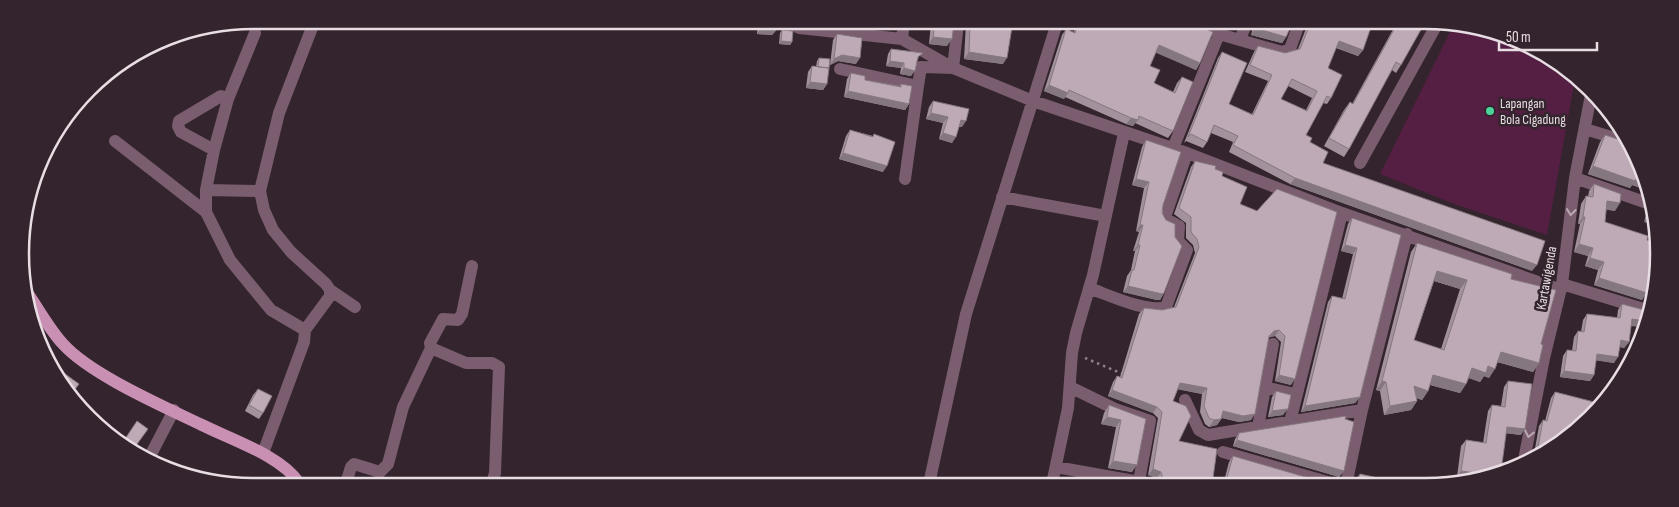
<svg xmlns="http://www.w3.org/2000/svg" width="1679" height="507" viewBox="0 0 1679 507" font-family="'Sofia Sans Condensed',sans-serif">
  <rect width="100%" height="100%" fill="#33242d"/>
  <!-- green -->
  <path fill="#551f44" d="M1454,24L1471,25L1555,60L1575,79L1547,235L1454,204L1380,174Z"/>
  <g fill="none" stroke-linecap="round" stroke-linejoin="round">
    <!-- path -->
    <path stroke="#8f8389" stroke-width="2.5" stroke-dasharray="2.5 4" stroke-linecap="butt" d="M1085,358L1123,374"/>
    <!-- minor -->
    <path stroke="#7a5d6e" stroke-width="12" d="M791,22L799,28L902,39L953,68
      M958,23L953,68L1033,101L1187,153L1342,213L1561,290
      M1195,24L1219,34L1282,52L1290,49L1299,24
      M902,39L904,22
      M1240,40L1246,24
      M840,69L918,86L921,67L953,68
      M1585,129L1621,140
      M115,141L206,212L230,260L271,310L305,330
      M1173,148L1219,34
      M214,150L181,132L178,126L179,121L221,96L228,99
      M1360,163L1437,24
      M1575,178L1653,205
      M905,179L918,86
      M206,190L214,150L228,99L255,33
      M1002,197L1106,216
      M206,212V190L260,191
      M472,266L462,314L458,320L443,319L430,343L431,348L466,363H492L499,367L495,473L492,483
      M1562,284L1650,311
      M1089,288C1109,295 1146,313 1166,307L1187,250L1178,241L1179,226L1166,219V214L1187,153
      M330,290L355,307
      M1648,310L1654,282
      M1070,387L1115,409L1150,421L1139,481
      M1264,387L1295,394
      M1185,400L1199,430L1208,435L1362,410
      M1290,422L1342,213
      M1258,427L1273,344
      M1223,452L1338,485
      M263,453L304,342L305,330L330,296V290L326,284L291,252L273,230L264,210L260,191L279,113L315,20
      M149,458L174,410
      M1523,465L1544,358L1562,284L1575,178L1591,95
      M1056,467L1151,484
      M346,483L351,467L354,464L380,472L388,464L403,407L431,348
      M929,484L966,314L1057,23
      M1052,484L1068,408L1072,353L1076,333L1093,275L1124,133
      M1346,485L1362,410L1407,234"/>
    <!-- major -->
    <path stroke="#c990b3" stroke-width="12" d="M26,291C38,308 49,329 63,344C91,375 163,406 202,425C230,439 282,456 299,483"/>
  </g>
  <!-- wall -->
  <path fill="#a3929d" fill-rule="evenodd" d="M758,22H779V27L772,35L757,34Z
    M931,23H954L947,46L929,44Z
    M966,23H991L1003,64L964,59Z
    M1077,23L1195,24L1200,63L1196,70L1156,52L1150,66L1154,83L1173,92L1177,83L1182,77L1173,131L1168,138L1135,123L1133,126L1126,124L1065,97L1064,99L1044,91L1062,35L1066,29L1074,32Z
    M1254,24H1292L1286,37L1282,43L1251,35Z
    M1306,24H1372L1363,50L1358,56L1336,48L1328,68L1331,98L1327,104L1323,103L1306,135L1310,142L1323,163L1532,271L1290,184L1229,152L1233,142L1211,133L1207,142L1203,148L1186,141L1184,143L1218,58L1222,52L1229,104L1252,114L1268,81L1245,72L1254,52L1258,46L1285,53L1298,49L1307,26ZM1288,86L1312,98L1306,110L1281,99Z
    M1396,24H1419L1401,65L1396,73L1392,70L1349,149L1344,157L1324,146L1344,110L1350,102L1352,104Z
    M782,30L792,42L790,45L779,44L780,33Z
    M837,34L856,64L838,61L830,65L833,40Z
    M891,49L919,58L917,60L911,76L900,74L901,68L886,66L888,54Z
    M819,58L827,84L823,90L806,88L808,72L812,66L816,67L817,61Z
    M851,73L865,80L900,86L901,84L909,104L905,110L844,97L847,79Z
    M933,101L962,127H959L952,143L939,139L943,123L926,119L929,107Z
    M850,130L873,136L874,134L883,172L839,159L846,136Z
    M1605,135L1627,142L1647,190L1632,185L1630,188L1588,174L1600,142Z
    M1146,140L1163,205L1164,293L1160,300H1157L1123,292L1127,276L1131,270L1135,251H1133L1139,232L1136,231L1144,188L1132,185L1142,147Z
    M1195,161L1215,169L1222,176L1240,204L1257,211L1277,189L1291,385L1275,381L1281,342L1275,336L1270,337L1269,338L1251,420L1239,422L1222,418L1217,425L1209,427L1205,424L1200,412L1202,394L1178,389L1173,401L1179,441L1212,485L1159,484L1157,478L1148,475L1158,418L1153,413L1108,396L1113,382L1117,376L1120,377L1139,314L1144,308L1162,310L1174,307L1195,253L1193,245L1186,238V223L1174,214L1191,167Z
    M1594,184L1615,211L1606,209L1605,222L1647,240L1655,243L1654,275L1652,274L1642,300L1594,285L1598,270L1585,266L1588,256L1574,252L1580,224H1578L1581,204L1586,196L1588,197L1589,191Z
    M1653,204L1655,208L1644,222L1647,212Z
    M1352,218L1401,235L1360,397L1355,403L1301,412L1328,302L1332,296L1342,299L1353,254L1341,251L1348,224Z
    M1417,243L1511,279L1541,344L1539,363L1533,372L1497,362L1489,378L1484,376L1480,382L1469,378L1466,384L1460,393L1430,385L1428,391L1422,400L1416,398L1417,401L1411,410L1384,415L1380,391L1376,390L1411,252ZM1434,281L1460,289L1441,349L1414,340Z
    M1622,304L1646,321L1642,327L1631,326L1629,342L1624,348L1620,347L1614,363L1596,360L1594,375L1590,381L1560,377L1563,356L1567,350L1572,351L1574,337L1578,331L1581,332L1583,320L1587,314L1617,318L1618,310Z
    M1508,381L1521,435L1506,433L1501,471L1475,479L1457,477L1461,446L1466,440L1483,443L1488,411L1492,405L1501,406L1504,387Z
    M258,389L263,413L259,419L245,411L253,395Z
    M1276,391L1283,415L1268,417L1272,397Z
    M1555,392L1591,415L1580,429L1533,460L1539,426L1543,420L1545,421L1551,398Z
    M1109,405L1146,419L1132,472L1108,468L1116,427L1101,424L1104,413Z
    M1345,419L1344,471L1339,477L1233,446L1235,439L1239,433Z
    M1233,456L1333,485H1223L1229,462Z
    M1360,474L1386,485H1354L1355,480Z
    M1105,477L1145,484H1101Z"/>
  <!-- shaded-wall -->
  <path fill="#85777f" d="M857,22H881L879,25L857,23Z
    M1031,23H1044L1041,28L1029,26Z
    M1215,24H1222L1221,26Z
    M1229,24H1238L1236,26Z
    M763,25L779,27L772,35L757,34Z
    M1255,28L1286,37L1282,43L1251,35Z
    M933,37L952,39L947,46L929,44Z
    M781,41L792,42L790,45L779,44Z
    M1339,41L1363,50L1358,56L1335,47Z
    M1159,45L1200,63L1196,70L1154,52Z
    M969,52L1007,58L1003,64L964,59Z
    M842,55L860,58L856,64L838,61L830,65L834,59Z
    M890,61L904,63L901,68L886,66Z
    M904,68L915,71L911,76L900,74Z
    M810,82L827,84L823,90L806,88Z
    M1049,85L1068,93L1064,99L1044,91Z
    M848,91L909,104L905,110L844,97Z
    M931,113L948,117L943,123L926,119Z
    M1131,118L1138,120L1133,126L1126,124Z
    M961,120L966,121L962,127L957,126Z
    M943,133L956,137L952,143L939,139Z
    M843,153L887,166L883,172L839,159Z
    M1593,166L1637,177L1643,179L1647,190L1632,185L1630,188L1588,174Z
    M1295,178L1537,265L1532,271L1290,184Z
    M1136,179L1149,182L1144,188L1132,185Z
    M1607,201L1620,203L1615,211L1602,209Z
    M1649,215L1655,217V226L1644,222Z
    M1583,217H1585L1580,224H1578Z
    M1140,225H1143L1139,232L1136,231Z
    M1579,244L1593,248L1588,256L1574,252Z
    M1138,245H1140L1135,251H1133Z
    M1345,245L1357,248L1353,254L1341,251Z
    M1590,258L1604,262L1598,270L1585,266Z
    M1654,269V275L1652,274L1653,270Z
    M1437,271L1467,280L1460,289L1431,280Z
    M1599,278L1647,293L1642,300L1594,285Z
    M1128,286L1164,293L1160,300H1157L1123,292Z
    M1632,319L1646,321L1642,327L1627,325Z
    M1279,330L1275,336L1270,337L1265,343L1274,331Z
    M1621,340L1629,342L1624,348L1616,346Z
    M1501,352L1539,363L1533,372L1494,361Z
    M1597,354L1618,357L1614,363L1593,360Z
    M1488,366L1495,369L1489,378L1484,376L1480,382L1466,377L1472,368Z
    M1564,371L1594,375L1590,381L1560,377Z
    M1279,375L1295,379L1291,385L1275,381Z
    M1433,375L1466,384L1460,393L1427,384Z
    M1382,381L1386,382L1380,391L1376,390Z
    M1180,383L1207,388L1202,394L1176,389Z
    M1414,386L1428,391L1422,400L1408,395Z
    M1112,390L1157,407L1153,413L1108,396Z
    M1360,397L1355,403L1301,412L1305,406Z
    M1417,401L1411,410L1384,415L1390,406Z
    M1288,409L1283,415L1268,417L1272,411Z
    M1223,411L1255,414L1251,420L1239,422L1218,417Z
    M1107,417L1121,420L1116,427L1101,424Z
    M1221,419L1217,425L1209,427L1214,420Z
    M1507,427L1525,429L1521,435L1503,433Z
    M1237,440L1344,471L1339,477L1233,446Z
    M1113,461L1137,465L1132,472L1108,468Z
    M1153,469L1161,472L1157,478L1148,475Z
    M1461,471L1483,474L1480,478L1475,479L1457,477Z"/>
  <!-- building -->
  <path fill="#beaab6" stroke="#85777f" fill-rule="evenodd" d="M764,22H779V27L763,25Z
    M935,23H954L952,39L933,37Z
    M970,23H991L1012,27L1007,58L969,52Z
    M1079,23L1195,24L1213,32L1200,63L1159,45L1150,66L1160,70L1154,83L1175,93L1182,77L1193,82L1173,131L1139,116L1138,120L1131,118L1069,90L1068,93L1049,85L1066,29L1075,33Z
    M1256,24H1292L1286,37L1255,28Z
    M1310,24H1372L1363,50L1339,41L1328,68L1342,75L1331,98L1327,96L1306,135L1312,138L1310,142L1328,152L1323,163L1545,241L1537,265L1295,178L1233,145L1238,136L1214,125L1207,142L1191,134L1188,137L1222,52L1247,63L1229,104L1253,115L1272,75L1250,65L1258,46L1285,53L1300,49ZM1292,79L1317,91L1307,111L1281,99Z
    M1397,24H1419L1423,26L1401,65L1396,62L1349,149L1329,138L1350,102L1353,104Z
    M782,30L793,31L792,42L781,41Z
    M837,34L862,38L860,58L842,55L834,59Z
    M891,49L923,53L918,57L915,71L904,68V63L890,61Z
    M819,58L830,59L829,68L818,67Z
    M812,66L829,68L827,84L810,82Z
    M851,73L865,76V80L901,87V84L912,86L909,104L848,91Z
    M933,101L969,109L966,121L961,120L956,137L943,133L948,117L931,113Z
    M850,130L873,137L874,134L895,142L887,166L843,153Z
    M1605,135L1627,142L1643,179L1637,177L1635,181L1593,166Z
    M1146,140L1181,152L1163,205L1162,213L1166,220L1175,224V237L1182,246L1164,293L1162,294L1128,286L1132,270H1134L1140,245H1138L1143,225H1140L1149,182L1136,179Z
    M1195,161L1216,166L1215,169L1223,172L1222,176L1247,187L1240,204L1257,211L1277,189L1337,212L1295,379L1279,375L1285,336L1279,330L1274,331L1269,336L1255,414L1243,416L1223,411L1221,419L1214,420L1209,418L1204,406L1207,388L1180,383L1173,401L1186,406L1191,416L1179,441L1217,449L1212,485L1159,484H1161L1163,479L1161,472L1153,469L1162,412L1157,407L1112,390L1117,376L1122,378L1144,308L1162,310L1176,307L1199,247L1197,239L1191,232V217L1179,208Z
    M1594,184L1621,194L1620,203L1607,201L1605,222L1648,236L1647,240L1655,243L1654,269L1653,270L1647,293L1599,278L1604,262L1590,258L1593,248L1579,244L1585,217H1583L1586,196L1593,197Z
    M1653,204L1655,208V217L1649,215Z
    M1352,218L1401,235L1360,397L1305,406L1332,296L1345,299L1357,248L1345,245Z
    M1417,243L1512,274L1511,279L1556,290L1541,344L1543,345L1539,363L1501,352L1495,369L1488,366L1486,373L1472,368L1466,384L1433,375L1428,391L1414,386L1417,401L1390,406L1386,382L1382,381ZM1437,271L1467,280L1444,350L1414,340Z
    M1622,304L1648,311L1646,321L1632,319L1629,342L1621,340L1618,357L1597,354L1594,375L1564,371L1567,350L1576,351L1578,331L1584,332L1587,314L1620,318Z
    M61,371L79,384L69,397L58,375Z
    M1508,381L1532,384L1525,429L1507,427L1501,471L1482,477L1483,474L1461,471L1466,440L1486,443L1492,405L1505,407Z
    M258,389L272,396L263,413L249,405Z
    M1276,391L1291,395L1288,409L1272,411Z
    M1555,392L1594,402L1591,415L1580,429L1536,458L1543,420L1547,421Z
    M1109,405L1146,419L1137,465L1113,461L1121,420L1107,417Z
    M1346,416L1345,419L1354,422L1344,471L1237,440L1239,433Z
    M137,421L148,429L132,451L124,448L119,443L121,445Z
    M1233,456L1333,485H1225Z
    M1360,474L1387,480L1386,485H1355H1356Z
    M1105,477L1145,484H1104Z"/>
  <!-- one-way arrows -->
  <defs><path id="oneway-chevron" d="M-2-3.5L2.5 0L-2 3.5" fill="none" stroke-width="1.6" stroke-linecap="round" stroke-linejoin="round" transform="scale(1.25)"/></defs>
  <g stroke="#bbaab4">
    <use href="#oneway-chevron" transform="translate(1571 212) rotate(97)"/>
    <use href="#oneway-chevron" transform="translate(1529 434) rotate(102)"/>
  </g>
  <!-- markers -->
  <circle fill="#4cd49b" stroke="#33242d" stroke-width="2" cx="1490" cy="111" r="5"/>
  <g text-anchor="middle" stroke-width="5" stroke-linejoin="round" paint-order="stroke">
    <!-- poi labels -->
    <g font-size="14" fill="#e7dde2" stroke="#33242d" text-anchor="start">
      <text x="1500" y="108">Lapangan<tspan x="1500" dy="16">Bola Cigadung</tspan></text>
    </g>
    <!-- street labels -->
    <g font-size="14" fill="#e7dde2" stroke="#33242d">
      <text transform="translate(1546 278) rotate(-80)" y="5">Kartawigenda</text>
    </g>
  </g>
  <!-- crop -->
  <path d="M0 0H1679V507H0ZM253 29H1426A224 224 0 0 1 1650 253V254A224 224 0 0 1 1426 478H253A224 224 0 0 1 29 254V253A224 224 0 0 1 253 29Z" fill="#33242d" fill-rule="evenodd"/>
  <path fill="none" stroke="#e7dde2" stroke-width="2.5" d="M253 29H1426A224 224 0 0 1 1650 253V254A224 224 0 0 1 1426 478H253A224 224 0 0 1 29 254V253A224 224 0 0 1 253 29Z"/>
  <!-- scale -->
  <path d="M1499 42v8h98v-8" fill="none" stroke="#e7dde2" stroke-width="2.5"/>
  <text x="1506" y="42" font-size="15" fill="#e7dde2" stroke="#33242d" stroke-width="4" paint-order="stroke">50 m</text>
</svg>
